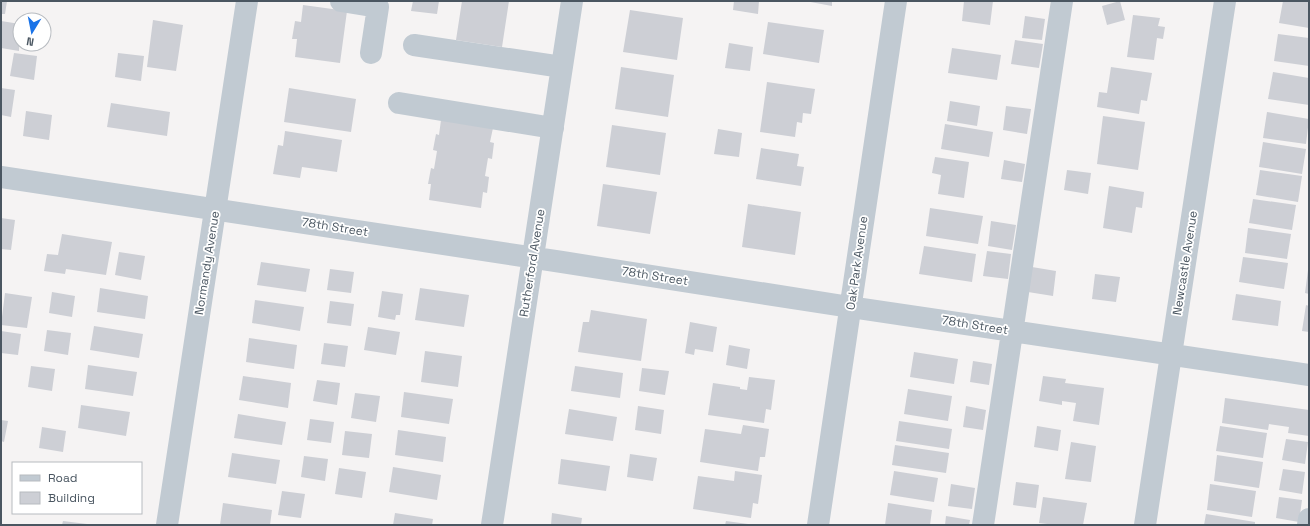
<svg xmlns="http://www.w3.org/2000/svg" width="1310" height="526" viewBox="0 0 1310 526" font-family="'Space Grotesk',sans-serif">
  <rect width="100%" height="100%" fill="#f5f3f3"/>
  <!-- building -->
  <path fill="#cdcfd5" d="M1,1H7L5,14H1Z
    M413,1H439L437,14L411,11Z
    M462,1H509L502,47L456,40Z
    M734,1H759L758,14L733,10Z
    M805,1H832V6Z
    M964,1H993L990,25L962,21Z
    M1120,1L1125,20L1107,25L1102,6Z
    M1283,1L1309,2V28L1279,23Z
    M303,5L347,11L340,63L295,57L297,39H292L295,21L301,22Z
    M630,10L683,18L677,60L623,52Z
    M1133,15L1160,18L1158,26L1165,27L1163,39L1157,38L1154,60L1127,57Z
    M1025,16L1045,19L1042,40L1022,38Z
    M153,20L183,25L176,71L147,67Z
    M1,21L20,24L19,51L1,48Z
    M768,22L824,30L819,63L763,54Z
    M1278,34L1309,38V66L1274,61Z
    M1015,40L1043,44L1039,68L1011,64Z
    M729,43L753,47L750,71L725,68Z
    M952,48L1001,55L997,80L948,73Z
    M14,53L37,56L34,80L10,76Z
    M118,53L144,56L141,81L115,77Z
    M621,67L674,75L668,117L615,109Z
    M1111,67L1152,73L1147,101L1141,100L1139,114L1097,107L1099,92L1107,93Z
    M1273,72L1309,78V105L1268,99Z
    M767,82L815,89L811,114L803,113L802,123L797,122L795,137L760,132Z
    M1,88L15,90L11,117L1,115Z
    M289,88L356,99L351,132L284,122Z
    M950,101L980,106L977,126L947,121Z
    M111,103L170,112L167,136L107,127Z
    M1006,106L1031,109L1027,134L1003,130Z
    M26,111L52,115L49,140L23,136Z
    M1267,112L1309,119L1306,144L1263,138Z
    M1103,116L1145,122L1138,170L1097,164Z
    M441,120L493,128L490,142L494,143L492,159L488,158L485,176L489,177L487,193L483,192L481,208L429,200L431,184H428L431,168L434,169L437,151L433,150L436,134L439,135Z
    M945,124L993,132L989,157L941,149Z
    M612,125L666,133L660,175L606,167Z
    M718,129L742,133L739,157L714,154Z
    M285,131L342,140L337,172L302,167L300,178L273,174L278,145L283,146Z
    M1263,142L1306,149L1302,174L1259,167Z
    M761,148L799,154L797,166L804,167L801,186L756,179Z
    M935,157L969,162L964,198L938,194L941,175L932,173Z
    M1004,160L1025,164L1022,182L1001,179Z
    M1067,170L1091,173L1088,194L1064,190Z
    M1260,170L1302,176L1298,202L1256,195Z
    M603,184L657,192L650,234L597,226Z
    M1109,186L1144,192L1142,208L1136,207L1132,233L1103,228Z
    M1253,199L1296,205L1292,230L1249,223Z
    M748,204L801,212L795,255L742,247Z
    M930,208L983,216L978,244L926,236Z
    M1,218L15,220L11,250L1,249Z
    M991,221L1016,225L1012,250L988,246Z
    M1248,228L1291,234L1287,259L1245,253Z
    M62,234L112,242L106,275L66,269L65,274L44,271L47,254L58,255Z
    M924,246L976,254L972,282L919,274Z
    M987,251L1011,254L1008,279L983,276Z
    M119,252L145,256L141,280L115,275Z
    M1243,257L1288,263L1284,289L1239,282Z
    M261,262L310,269L306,292L257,285Z
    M1032,267L1056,271L1053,296L1028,292Z
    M330,269L354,272L351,293L327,290Z
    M1308,270H1309V294L1305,293Z
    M1095,274L1120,277L1116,302L1092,299Z
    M100,288L148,296L145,319L97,312Z
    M420,288L469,295L464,327L415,320Z
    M382,291L403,294L400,315H396L395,320L378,317Z
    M52,292L75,296L72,317L49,313Z
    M5,293L32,297L27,328L1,325Z
    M1236,294L1281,301L1278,326L1232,320Z
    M255,300L304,307L300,331L252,323Z
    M330,301L354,304L351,326L327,323Z
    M1306,305L1309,306V332L1302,331Z
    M591,310L647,319L641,361L578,352L583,322H589Z
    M690,322L717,327L713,352L695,349L694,355L685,353Z
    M94,326L143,334L139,358L90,350Z
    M368,327L400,332L396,355L364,350Z
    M47,330L71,333L68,355L44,351Z
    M1,331L21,334L18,355L1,353Z
    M249,338L297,345L294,369L246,362Z
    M324,343L348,346L345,367L321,364Z
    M729,345L750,349L747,369L726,365Z
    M425,351L462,356L458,387L421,382Z
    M914,352L958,359L954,384L910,377Z
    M973,361L992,364L989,385L970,382Z
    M88,365L137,372L133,396L85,389Z
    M31,366L55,369L52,391L28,387Z
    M575,366L623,373L620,398L571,391Z
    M642,368L669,371L665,395L639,391Z
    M243,376L291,383L288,408L239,400Z
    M1043,376L1066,379L1065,383L1104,388L1099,425L1073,421L1076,403L1062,401V405L1039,401Z
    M749,377L775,380L771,410L766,409L764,423L708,415L713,383L740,387V389L747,390Z
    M317,380L340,383L337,405L313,401Z
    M908,389L952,396L948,421L904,414Z
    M404,392L453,399L449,424L401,417Z
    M355,393L380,396L376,422L351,418Z
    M1225,398L1309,410V436L1288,433L1289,427L1269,424L1268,430L1222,423Z
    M81,405L130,412L126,436L78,428Z
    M638,406L664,410L661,434L635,430Z
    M966,406L986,410L983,430L963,427Z
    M569,409L617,417L613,441L565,434Z
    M238,414L286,422L282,445L234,438Z
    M310,419L334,422L331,443L307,440Z
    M1,420L8,421L4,442L1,441Z
    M899,421L952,429L949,449L896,441Z
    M743,425L769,429L765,457H760L758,471L700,462L705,429L741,434Z
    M1037,426L1061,430L1058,451L1034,447Z
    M1220,426L1267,433L1263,458L1216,451Z
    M42,427L66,431L63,452L39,448Z
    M398,430L446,437L443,462L395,455Z
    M345,431L372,434L369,458L342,455Z
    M1286,439L1308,442L1305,464L1282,460Z
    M1071,442L1096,446L1091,482L1065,479Z
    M895,445L949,453L946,473L892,465Z
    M232,453L280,460L276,484L228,477Z
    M630,454L657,458L653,481L627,477Z
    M1217,455L1263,462L1259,488L1214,481Z
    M304,456L328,459L325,481L301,477Z
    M561,459L610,466L606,491L558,484Z
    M393,467L441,475L437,500L389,492Z
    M339,468L366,472L362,498L335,494Z
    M1283,469L1305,472L1302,494L1279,490Z
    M735,471L762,475L758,504L753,503L751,518L693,509L698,476L734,481Z
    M894,471L938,478L934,502L890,495Z
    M1016,482L1039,485L1036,508L1013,505Z
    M951,484L975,488L972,509L948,506Z
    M1210,484L1256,491L1252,517L1207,510Z
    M282,491L305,494L301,518L278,515Z
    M1043,497L1087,503L1083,525H1055L1039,523Z
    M1279,497L1302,500L1299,522L1276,518Z
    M223,503L272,510L270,525H220Z
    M888,503L932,510L930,525H885Z
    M395,513L433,519L432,525H393Z
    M552,513L582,518L581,525H551Z
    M1206,514L1255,522V525H1204Z
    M946,516L970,520L969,525H945Z
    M63,521L87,524V525H62Z
    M726,521L748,524V525H725Z"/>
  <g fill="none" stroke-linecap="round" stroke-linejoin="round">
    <!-- minor -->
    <path stroke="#c1cad2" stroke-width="22" d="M341,1L378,7L371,53
      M414,45L562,67
      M399,103L553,128
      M1,177L562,262L850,307L1309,375
      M167,525L247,1
      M492,525L572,1
      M818,525L896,1
      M983,525L1062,1
      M1145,525L1225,1
      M1308,525L1309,519"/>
  </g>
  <g text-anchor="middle" stroke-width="3.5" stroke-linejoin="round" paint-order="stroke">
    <!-- street labels -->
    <g font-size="12" fill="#4a5661" stroke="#fff">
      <text transform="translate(335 227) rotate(9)" y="4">78th Street</text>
      <text transform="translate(207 263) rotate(-81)" y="4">Normandy Avenue</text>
      <text transform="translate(532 263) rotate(-81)" y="4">Rutherford Avenue</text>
      <text transform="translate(857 263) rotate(-82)" y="4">Oak Park Avenue</text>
      <text transform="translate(1185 263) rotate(-81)" y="4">Newcastle Avenue</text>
      <text transform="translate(655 276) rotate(9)" y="4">78th Street</text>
      <text transform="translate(975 325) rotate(9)" y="4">78th Street</text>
    </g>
  </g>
  <!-- border -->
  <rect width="1310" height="526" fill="none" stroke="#4a5661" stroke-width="4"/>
  <!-- legend -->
  <rect x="12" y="462" width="130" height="52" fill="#ffffff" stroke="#b7bbc0"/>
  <rect x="20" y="475" width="20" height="6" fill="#c1cad2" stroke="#b7bbc0"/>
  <text x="48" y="482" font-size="12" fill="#4a5661">Road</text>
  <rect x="20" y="492" width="20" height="12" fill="#cdcfd5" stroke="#b7bbc0"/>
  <text x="48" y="502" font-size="12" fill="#4a5661">Building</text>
  <!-- north arrow -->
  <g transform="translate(32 32) rotate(190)"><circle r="19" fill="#ffffff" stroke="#b7bbc0"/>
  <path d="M0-3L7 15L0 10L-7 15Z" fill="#1a73e8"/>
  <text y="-6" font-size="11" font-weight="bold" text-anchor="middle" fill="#4a5661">N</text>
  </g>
</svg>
